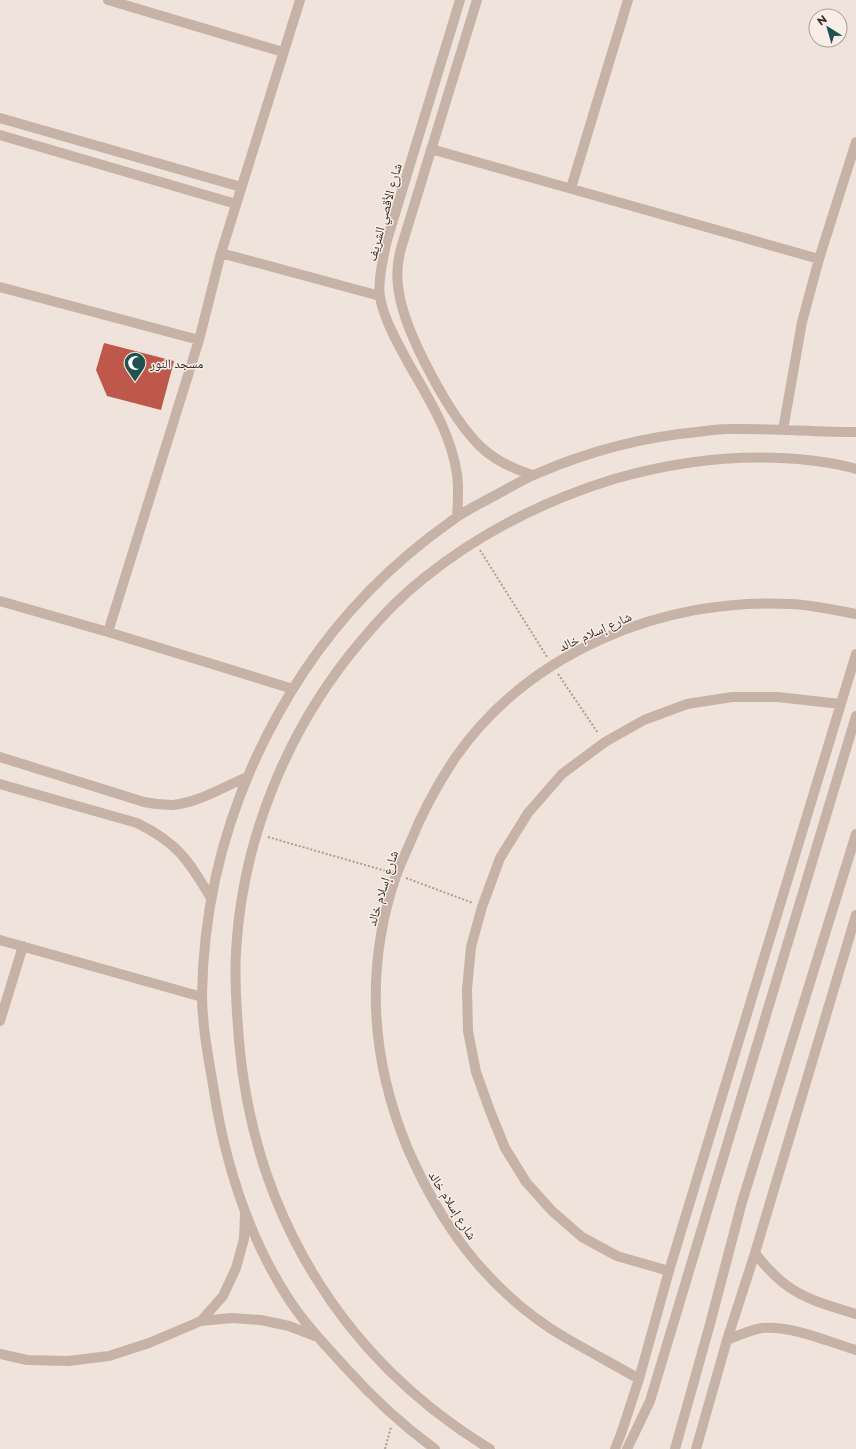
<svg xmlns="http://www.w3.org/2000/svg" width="856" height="1449" viewBox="0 0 856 1449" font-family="Montserrat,'Noto Naskh Arabic',sans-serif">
  <rect width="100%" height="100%" fill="#f0e3db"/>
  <!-- building -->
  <path fill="#be584b" d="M104,343L174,361L161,410L107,396L96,370Z"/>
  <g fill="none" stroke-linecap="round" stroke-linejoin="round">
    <!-- path -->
    <path stroke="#b39c92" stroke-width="2" stroke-dasharray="2 2" stroke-linecap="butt" d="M480,550L547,657
      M558,674L598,733
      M268,837L386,871
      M406,878L473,903
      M385,1449L391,1427"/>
    <!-- minor -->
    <path stroke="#c7b2a8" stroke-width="10" d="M108,0L283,52
      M477,0L402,245C397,261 396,277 399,293C406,335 451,419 482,448C496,461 514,469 532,475
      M0,118L241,187
      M0,135L236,204
      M431,149L819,259
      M571,188L628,0
      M221,253L380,296
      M0,287L199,340
      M783,430L802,322L819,259L856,142
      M457,517C458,503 459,488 457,474C451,434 430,401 410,366C399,346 384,320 380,297C377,282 384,254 387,240L460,0
      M0,601L108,632L293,689
      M108,632L199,340L221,253L300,0
      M0,757L144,802C153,804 162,805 172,805C198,803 223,787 247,777
      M0,784L137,823C178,843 188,860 211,898
      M0,940L202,997
      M0,1021L23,946
      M755,1253C786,1294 809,1300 856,1314
      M669,1271L617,1256L582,1237L552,1211L526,1182L505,1148L490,1111L476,1072L468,1031L467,989L471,947L482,907L500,858L528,813L562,774L605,742L644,720L687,704L732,697H778L840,704
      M201,1321L223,1296L236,1268L244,1239L245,1214
      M727,1340C739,1335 750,1330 762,1328C794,1326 826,1341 856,1350
      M0,1354L27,1360L68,1361L109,1356L149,1343L201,1321L232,1318L261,1320L289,1326L315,1336
      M639,1379C615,1365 590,1352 566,1338C528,1316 494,1285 467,1251C442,1219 423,1184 407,1147C371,1059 365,967 396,876C400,865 405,854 410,843C422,813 437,785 455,758C529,652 663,597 791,604C813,605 834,610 856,614
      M435,1449C402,1425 373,1398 346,1368C325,1345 304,1323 288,1298C247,1234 224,1159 213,1085C208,1056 202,1024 202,994C204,877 239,771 303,673C342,614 392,563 450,522C464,511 481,503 496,495C509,488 522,480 536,474C587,452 642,437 697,432C707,431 717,429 727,429C770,428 813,432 856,432
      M490,1449C342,1359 254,1214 239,1041C237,1012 234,982 236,952C242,839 288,727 361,641C380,618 401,596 424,578C480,533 546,500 614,479C673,462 736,454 798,459C818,461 837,463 856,469
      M615,1449L621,1434L639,1379L669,1271L856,654
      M627,1449L650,1401L856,716
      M675,1449L710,1324L742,1202L856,834
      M696,1449L727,1340L755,1253L856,915"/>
  </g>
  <!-- icons -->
  <defs>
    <g id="mosque-pin" transform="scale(1.15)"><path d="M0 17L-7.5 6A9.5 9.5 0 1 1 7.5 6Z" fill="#205350" stroke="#f8eee7"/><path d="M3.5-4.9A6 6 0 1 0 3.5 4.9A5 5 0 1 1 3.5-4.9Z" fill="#fff"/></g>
  </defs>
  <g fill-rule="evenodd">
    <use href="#mosque-pin" x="135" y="363"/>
  </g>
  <g text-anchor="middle" stroke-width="3" stroke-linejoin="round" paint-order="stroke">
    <!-- street labels -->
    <g font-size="13" fill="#342a28" stroke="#f8eee7">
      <text transform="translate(384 212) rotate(-75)" y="5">شارع الأقصي الشريف</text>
      <text transform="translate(595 631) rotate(-24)" y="5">شارع إسلام خالد</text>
      <text transform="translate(382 888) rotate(-73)" y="5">شارع إسلام خالد</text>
      <text transform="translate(453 1205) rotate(58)" y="5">شارع إسلام خالد</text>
    </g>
    <!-- poi labels -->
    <g font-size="13" fill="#342a28" stroke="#f8eee7" text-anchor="start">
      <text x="150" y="368">مسجد النور</text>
    </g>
  </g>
  <!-- north arrow -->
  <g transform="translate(828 28) rotate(323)"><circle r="19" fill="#f8eee7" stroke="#aaa09b"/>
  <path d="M0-3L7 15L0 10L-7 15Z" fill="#205350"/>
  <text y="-6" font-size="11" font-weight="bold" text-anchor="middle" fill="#342a28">N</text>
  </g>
</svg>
